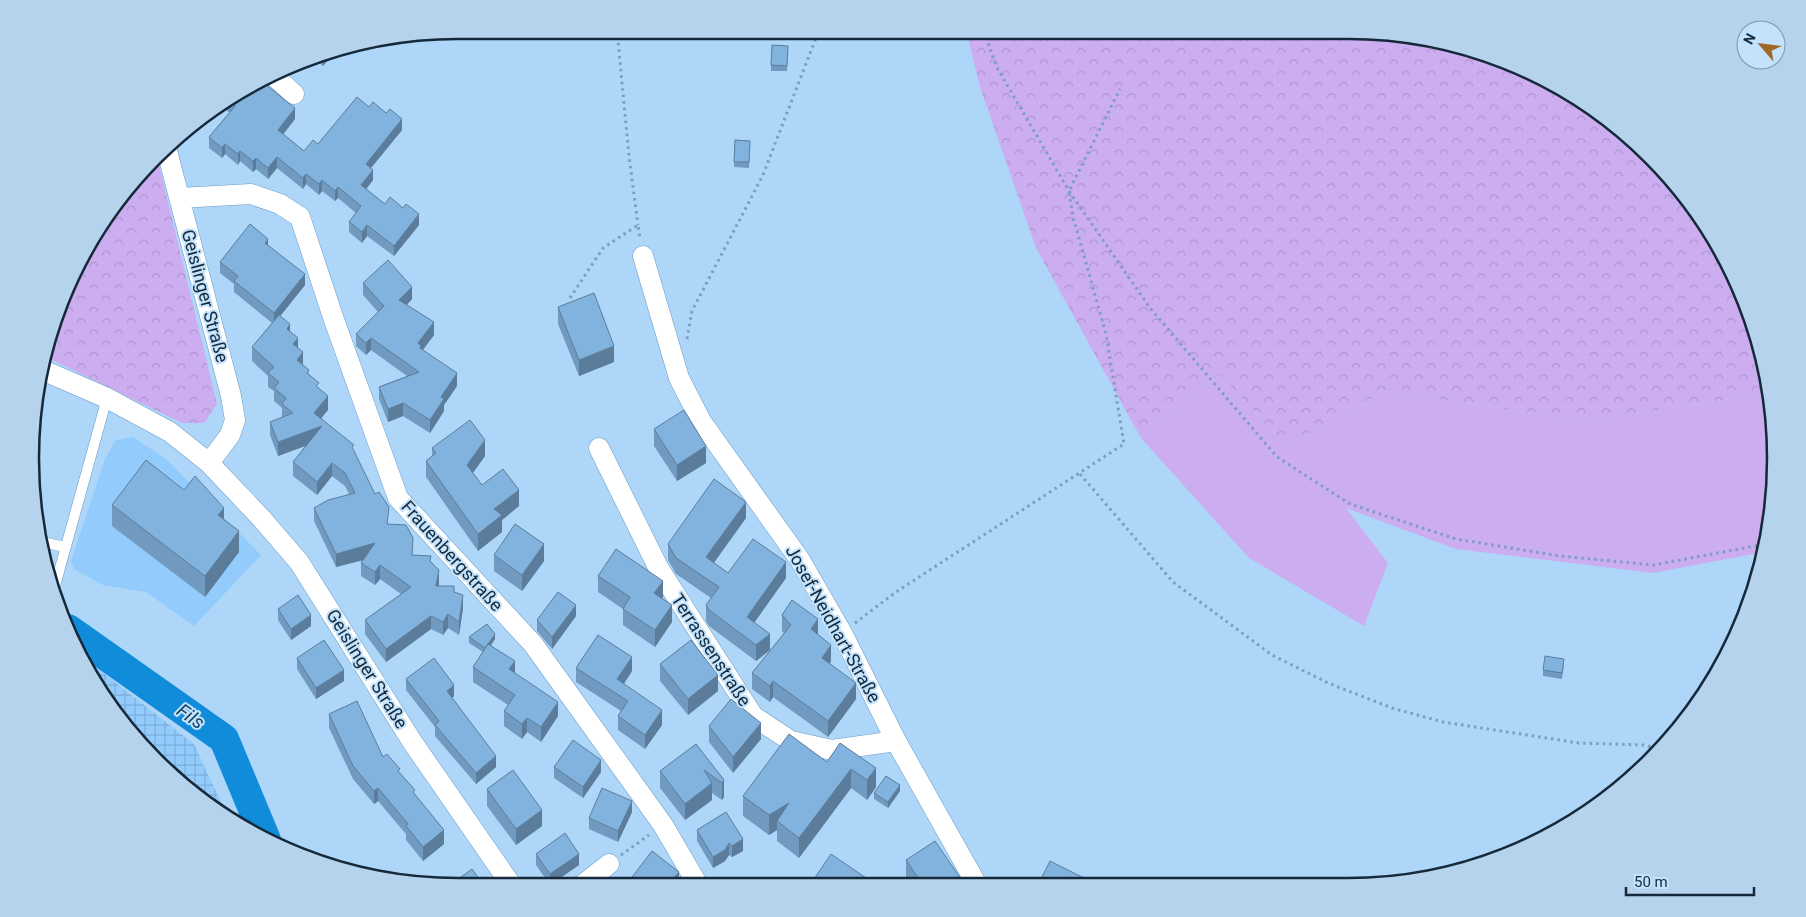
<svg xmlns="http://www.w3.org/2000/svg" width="1806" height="917" viewBox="0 0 1806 917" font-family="Roboto,sans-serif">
  <defs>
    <pattern id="industrial-grid" width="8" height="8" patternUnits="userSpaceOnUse" patternTransform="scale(1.25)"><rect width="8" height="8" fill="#92cbfc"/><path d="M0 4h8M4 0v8" fill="none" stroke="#7daed9"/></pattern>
    <pattern id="forest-crowns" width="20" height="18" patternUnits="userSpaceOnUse" patternTransform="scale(1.25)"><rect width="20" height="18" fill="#ccadf0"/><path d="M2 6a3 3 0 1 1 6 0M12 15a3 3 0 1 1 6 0" fill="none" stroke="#ae95cf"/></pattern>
  </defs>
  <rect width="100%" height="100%" fill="#add6f9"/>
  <!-- built -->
  <path fill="#92cbfc" d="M133,437L167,460L261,555L194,626L146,592L103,585L74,569L71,561L105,459L116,440Z"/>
  <!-- industrial -->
  <path fill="url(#industrial-grid)" d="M79,654L194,744L225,811L156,762Z"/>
  <!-- green -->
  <path fill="#ccadf0" d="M1219,374L1285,446L1386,391L1585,421L1770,393L1775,486L1764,552L1653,573L1456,549L1346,508L1388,563L1364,626L1249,558L1141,438Z"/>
  <!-- forest -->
  <path fill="url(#forest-crowns)" d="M966,31H1375L1458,45L1537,74L1608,118L1669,176L1718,244L1753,320L1770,393L1585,421L1386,391L1285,446L1219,374L1141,438L1036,248L980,87Z
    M158,161L217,404L204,423H182L44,356L63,294L102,221Z"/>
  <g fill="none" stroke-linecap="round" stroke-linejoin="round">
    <!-- river -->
    <path stroke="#108cda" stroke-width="30" d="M68,629L224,739L266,840"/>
    <!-- lane casing -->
    <g stroke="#6b9cc6" stroke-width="11">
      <path id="lane" d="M42,542L65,547
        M55,586L107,398"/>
    </g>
    <!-- street casing -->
    <g stroke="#6b9cc6" stroke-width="21">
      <path id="street" d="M275,77L294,94
        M167,151L231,396L235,420L230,435L209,463
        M179,198L251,194L280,204L300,217L334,320L398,498L533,644L663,825L698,885
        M643,256L679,378L701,421L800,560L842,633L896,741L977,885
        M40,369L107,398L170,432L209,463L262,519L299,562L413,743L512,886
        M599,448L659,569L753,716L791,741L832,750L896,741
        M581,886L609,864"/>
    </g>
    <!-- path -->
    <path stroke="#7c9ebc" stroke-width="3" stroke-dasharray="2.5 4" stroke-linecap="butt" d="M617,30L629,156L638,225
      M984,31L996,66L1069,191L1150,308L1277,457L1350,504L1456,539L1560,556L1653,565L1766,544
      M570,298L603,248L638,225L640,239
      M687,339L692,311L763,175L819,30
      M1080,474L1173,582L1272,655L1328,683L1392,708L1443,722L1579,743L1645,745L1657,749
      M855,623L896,592L1124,444L1106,334L1073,217L1069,191L1120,89
      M621,855L649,835"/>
    <!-- lane -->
    <use href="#lane" stroke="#fff" stroke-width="10"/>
    <!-- street -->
    <use href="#street" stroke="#fff" stroke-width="20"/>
  </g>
  <!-- wall -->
  <path fill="#709abf" d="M788,46L787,71H771V65Z
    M336,50L323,66L312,57L320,53Z
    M264,83L295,119L283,134L304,151L318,144L369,107L402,130L371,168L373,180L366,189L385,204L419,225L394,256L367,236L362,243L349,232V222L356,213L338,198L335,201L322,191L319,195L306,184L303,189L277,168L268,179L256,169L253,172L240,161L238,165L225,154L222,158L209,148V137L230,113L221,106Z
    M735,140L750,141L749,168L734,167Z
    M268,245L305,285L280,316L290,331L298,348L303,365L319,389L328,410L321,418L354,451L388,524L413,555L431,562L439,584L438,586L454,592L463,608L459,635L448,628L443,635L431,629L386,662L365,634V620L401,594L380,579L375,585L361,576V563L363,560L336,567L314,521V508L349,494L345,486L332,476L317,495L293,476V462L306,445L278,456L270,435V422L282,417V408L274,401V391L268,387V376L252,361V347L272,323L234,292V284L220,273V262Z
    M363,283L412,299L407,305L434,335L423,350L457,386L444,405V411L430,433L403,416L388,422L379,399V387L407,376L371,350L366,355L356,346V334L378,312L363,295Z
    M558,307L614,362L579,376L558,324Z
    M654,429L706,463L677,481L654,446Z
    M432,448L485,456L473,473L482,485L519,506L502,520V532L478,551L426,477V461L432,456Z
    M112,505L224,520L239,552L205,597L112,526Z
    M746,518L714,563L728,573L786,578L754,622L770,650L756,661L709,626L706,621V605L711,598L676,574L668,560V544Z
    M494,555L544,561L522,591L494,571Z
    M598,576L663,597L662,599L672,622L655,647L623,625V609L598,592Z
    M278,609L311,626L291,640L278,620Z
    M782,615L818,635L831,661L830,663L856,699L828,737L773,697L770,702L752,689V673L784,633L782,631Z
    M576,616L552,649L537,631V620Z
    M469,637L495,639L491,645L515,673L558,716L541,742L527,732L522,739L504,726V711L508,705L473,682V667L483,652L469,643Z
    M297,658L344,681L316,699L297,669Z
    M660,664L718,691L688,715L660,681Z
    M1564,665L1562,679L1543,676V670Z
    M576,668L632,671L624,684L662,725L645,749L618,730V716L621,711L576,682Z
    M406,679L454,696L452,698L496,767L476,784L435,736V727L406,690Z
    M329,714L383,757L400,773L415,794L444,844L423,861L406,840V834L378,801L374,804L353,779L329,728Z
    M709,726L761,739L733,773L709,742Z
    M840,743L876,787L867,800L851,788L799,858L777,841V830L769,835L743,816V796L827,762Z
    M696,744L724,780V797L722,800L712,793V800L685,820L660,788V771Z
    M554,767L601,772L583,798L554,778Z
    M487,789L542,826L516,845L487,806Z
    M900,791L888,808L874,799V793Z
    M632,812L618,842L589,829V818Z
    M726,812L743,851L732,857L729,855L725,861L713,868L697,841V830Z
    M536,854L579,865L550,885L536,865Z
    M906,860L963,885H911L906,877Z
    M1042,877L1096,884H1042Z"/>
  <!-- shaded-wall -->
  <path fill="#5b7d9b" d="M336,50L323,66V52Z
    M295,108V119L278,141V130Z
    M402,119V130L366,174V164Z
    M225,144V154L222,158V148Z
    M240,151V161L238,165V154Z
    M277,157V168L268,179V168Z
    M256,158V169L253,172V161Z
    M373,170V180L361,196V185Z
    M306,174V184L303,189V178Z
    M322,180V191L319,195V184Z
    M338,187V198L335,201V191Z
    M419,214V225L394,256V246Z
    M367,225V236L362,243V232Z
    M268,239V250L265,243Z
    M305,274V285L274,324V313Z
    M412,287V299L399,312V300Z
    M434,322V335L421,352V358L418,343Z
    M290,324V338L287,329Z
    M298,338V351L293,344Z
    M371,338V350L366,355V343Z
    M614,346V362L579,376V360Z
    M303,352V366L297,360Z
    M457,373V386L444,405V411L430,433V420L441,397Z
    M328,396V410L314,427V413Z
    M403,403V416L388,422V409Z
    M322,426V440L278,456V442Z
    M485,440V456L467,481V465Z
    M706,446V463L677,481V465Z
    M332,463V476L317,495V482Z
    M519,490V506L502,520V532L478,551V534L494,509Z
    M746,502V518L706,573V557Z
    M224,508V529L218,515Z
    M239,531V552L205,597V576Z
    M375,543V557L336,567V554Z
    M544,544V561L522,591V575Z
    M786,562V578L747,633V617Z
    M380,565V579L375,585V572Z
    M439,570V584L436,599V586Z
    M663,581V597L654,610V593Z
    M463,595V608L459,635V622Z
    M576,605V616L552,649V637Z
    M672,605V622L655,647V630Z
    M448,614V628L443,635V622Z
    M311,615V626L291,640V629Z
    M431,616V629L386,662V649Z
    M818,619V635L811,645V629Z
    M495,634V639L485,654V648Z
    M770,634V650L756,661V645Z
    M831,645V661L822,674V658Z
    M632,657V671L617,694V679Z
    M515,661V676L509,669Z
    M344,670V681L316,699V688Z
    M718,675V691L688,715V699Z
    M773,681V697L770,702V686Z
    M856,683V699L828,737V721Z
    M454,685V696L447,702V691Z
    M558,702V716L541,742V727Z
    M662,710V725L645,749V735Z
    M527,718V732L522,739V724Z
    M761,723V739L733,773V757Z
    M496,756V767L476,784V773Z
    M601,760V772L583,798V787Z
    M876,768V787L867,800V780Z
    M851,769V788L799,858V838Z
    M724,780V797L722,800V783Z
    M712,783V800L685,820V804Z
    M900,785V791L888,808V802Z
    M378,788V801L374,804V791Z
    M632,801V812L618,842V831Z
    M789,803L777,821V830L769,835V815Z
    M542,810V826L516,845V829Z
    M444,830V844L423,861V847Z
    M743,839V851L732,857V846Z
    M729,843V855L725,861L713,868V857Z
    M579,854V865L550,885V874Z
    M679,872V885H668Z"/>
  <!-- building -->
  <path fill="#82b3de" stroke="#5b7d9b" d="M772,45L788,46L787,66L771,65Z
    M264,83L295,108L278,130L304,151L313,140L318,144L357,97L369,107L373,102L386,113L390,109L402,119L366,164L373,170L361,185L385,204L390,197L403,208L406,204L419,214L394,246L367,225L362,232L349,222L361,206L338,187L335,191L322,180L319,184L306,174L303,178L277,157L268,168L256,158L253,161L240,151L238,154L225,144L222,148L209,137L235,106L229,102Z
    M735,140L750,141L749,162H734Z
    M250,224L268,239L265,243L305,274L274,313L234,281L238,276L220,262Z
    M388,260L412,287L399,300L434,322L418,343L421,346L420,348L457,373L441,397L444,399L430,420L403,403L388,409L379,387L419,372L371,338L366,343L356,334L384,306L363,283Z
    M594,293L614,346L579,360L558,307Z
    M279,315L290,324L287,329L298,338L293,344L303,352L297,360L309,370L307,373L319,383L316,386L328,396L314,413L354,445L352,447L375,494L379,492L389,507L387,524L406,525L413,538L412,555L431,556L430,561L439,570L436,586H454V592L463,595L459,622L448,614L443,622L431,616L386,649L365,620L411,587L380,565L375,572L361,563L375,543L336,554L314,508L328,500L355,493L345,473L332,463L317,482L293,462L322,426L278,442L270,422L293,413L282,404L286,398L274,388L279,382L268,373L274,367L252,347Z
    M684,410L706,446L677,465L654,429Z
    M470,420L485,440L467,465L482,485L503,469L519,490L494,509L502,515L478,534L426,461L436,453L432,448Z
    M146,460L184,490L195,476L224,508L218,515L239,531L205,576L112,505Z
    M714,479L746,502L706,557L728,573L753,539L786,562L747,617L770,634L756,645L709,610L706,605L719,587L676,558L668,544Z
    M515,524L544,544L522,575L494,555Z
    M616,549L663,581L654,593L672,605L655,630L623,609L630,597L598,576Z
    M558,592L576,605L552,637L537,620Z
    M298,595L311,615L291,629L278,609Z
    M792,600L818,619L811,629L831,645L822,658L856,683L828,721L773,681L770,686L752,673L791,625L782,615Z
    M487,624L495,634L485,648L469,637Z
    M598,635L632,657L617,679L662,710L645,735L618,716L628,701L576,668Z
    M324,640L344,670L316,688L297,658Z
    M691,640L718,675L688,699L660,664Z
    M488,644L515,661L509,669L558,702L541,727L527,718L522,724L504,711L515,695L473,667Z
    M1545,656L1564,659L1562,673L1543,670Z
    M434,658L454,685L447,691L496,756L476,773L435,725L439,721L406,679Z
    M731,699L761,723L733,757L709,726Z
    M357,701L383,757L387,754L400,769L398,771L415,790L413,792L444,830L423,847L406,826L408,824L378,788L374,791L353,766L329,714Z
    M789,734L827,762L840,743L876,768L867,780L851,769L799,838L777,821L789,803L769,815L743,796Z
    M573,740L601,760L583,787L554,767Z
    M696,744L724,780L722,783L704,770L712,783L685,804L660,771Z
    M513,770L542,810L516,829L487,789Z
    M886,776L900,785L888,802L874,793Z
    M602,788L632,801L618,831L589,818Z
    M726,812L743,839L732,846L729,843L725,850L713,857L697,830Z
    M565,833L579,854L550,874L536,854Z
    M935,841L963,882L958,885H923L906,860Z
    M652,851L679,872L668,885L626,886V885Z
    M831,854L869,880L867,883L870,885H810Z
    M1050,861L1096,884H1051L1042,877Z
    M472,869L480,880L484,877L490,886H449Z
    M743,877L754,885H737Z"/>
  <g text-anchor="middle" stroke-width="4" stroke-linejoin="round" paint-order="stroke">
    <!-- street labels -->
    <g font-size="18" fill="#15293a" stroke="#c3e2fc">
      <text transform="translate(205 296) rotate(75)" y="6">Geislinger Straße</text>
      <text transform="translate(452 556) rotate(48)" y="6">Frauenbergstraße</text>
      <text transform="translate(833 624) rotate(61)" y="6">Josef-Neidhart-Straße</text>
      <text transform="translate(711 650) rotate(57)" y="6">Terrassenstraße</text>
      <text transform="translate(367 669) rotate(58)" y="6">Geislinger Straße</text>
    </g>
    <!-- water labels -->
    <g font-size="19" font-style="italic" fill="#184262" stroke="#c3e2fc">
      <text transform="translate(191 716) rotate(35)" y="7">Fils</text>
    </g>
  </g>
  <!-- crop -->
  <path d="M0 0H1806V917H0ZM458 39H1348A419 419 0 0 1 1767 458V459A419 419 0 0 1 1348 878H458A419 419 0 0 1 39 459V458A419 419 0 0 1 458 39Z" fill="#b5d3ec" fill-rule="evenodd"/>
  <path fill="none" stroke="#15293a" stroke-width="2.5" d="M458 39H1348A419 419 0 0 1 1767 458V459A419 419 0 0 1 1348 878H458A419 419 0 0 1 39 459V458A419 419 0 0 1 458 39Z"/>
  <!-- north arrow -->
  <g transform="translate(1761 45) rotate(298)"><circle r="24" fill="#c3e2fc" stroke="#7d98ae"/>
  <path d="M0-4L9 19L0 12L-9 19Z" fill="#a16726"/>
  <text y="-8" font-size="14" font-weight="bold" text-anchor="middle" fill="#15293a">N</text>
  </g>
  <!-- scale -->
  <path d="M1626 887v8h128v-8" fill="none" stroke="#15293a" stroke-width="2.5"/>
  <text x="1634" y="887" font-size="15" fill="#15293a" stroke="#c3e2fc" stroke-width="4" paint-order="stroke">50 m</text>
</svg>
